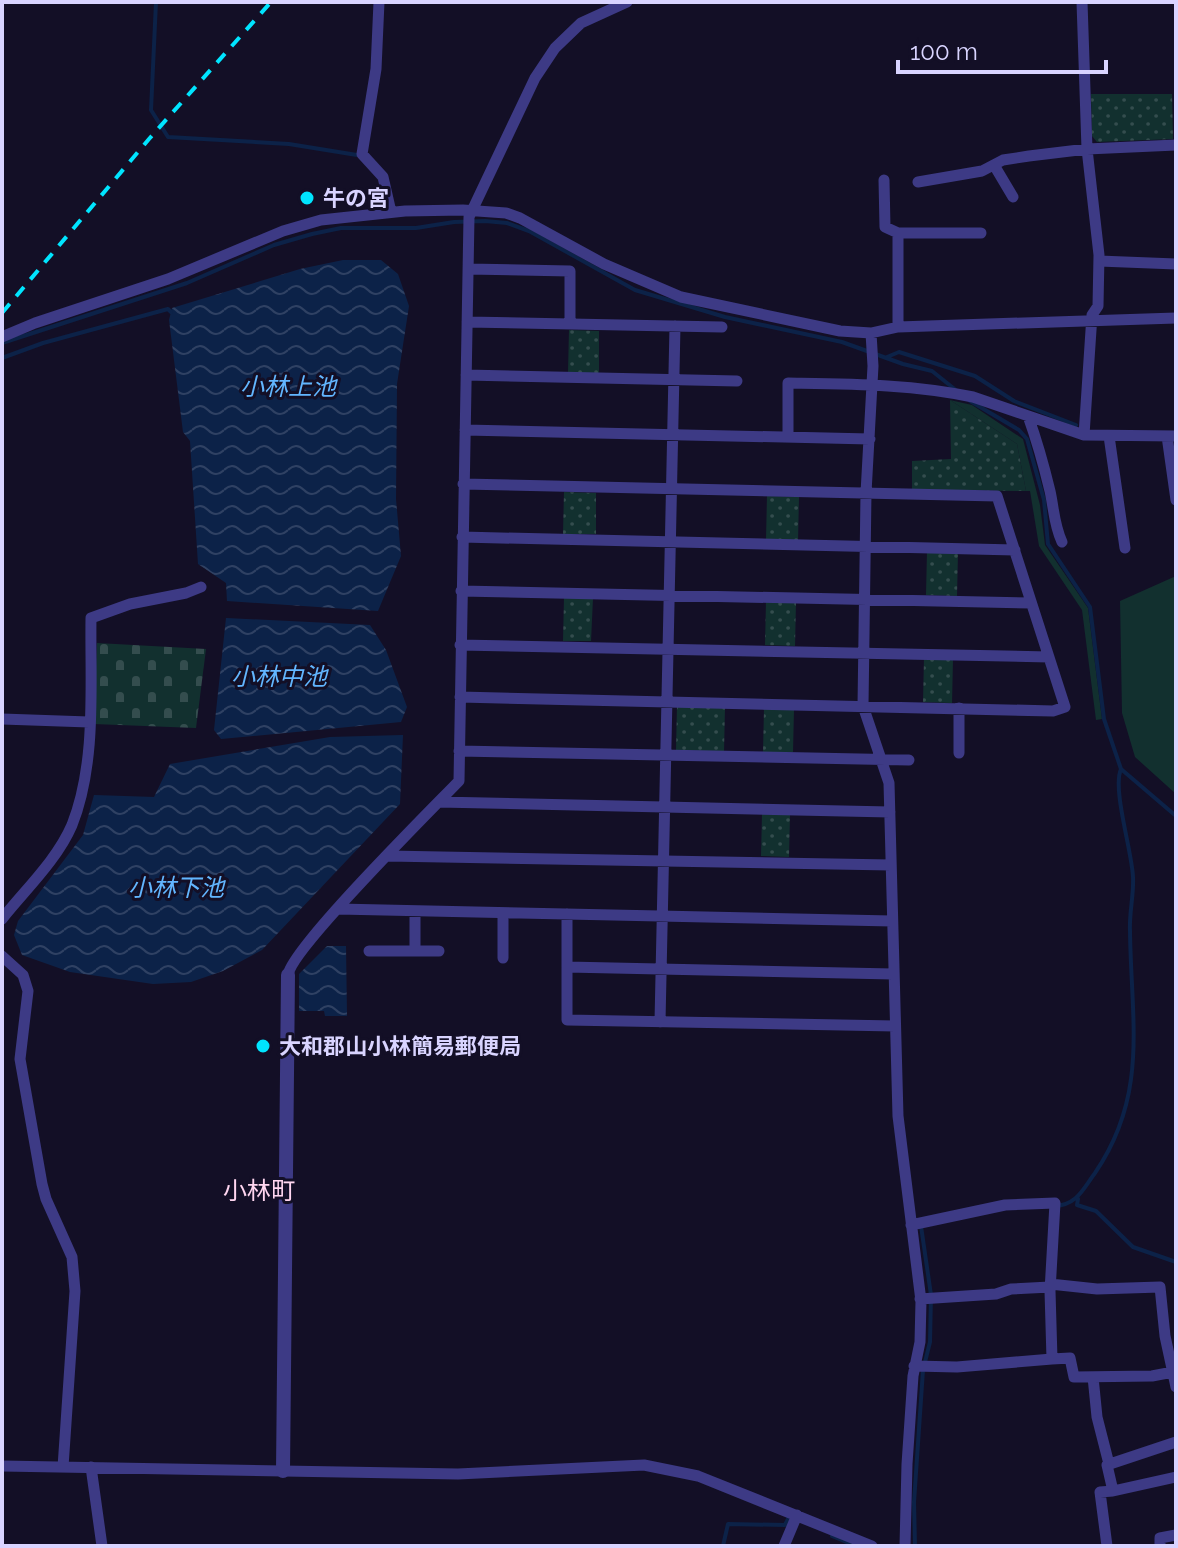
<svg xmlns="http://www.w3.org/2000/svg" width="1178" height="1548" viewBox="0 0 1178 1548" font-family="Raleway,'Noto Sans JP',sans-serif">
  <defs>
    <pattern id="cemetery-stones" width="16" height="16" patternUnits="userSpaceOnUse" patternTransform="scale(2)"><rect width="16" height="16" fill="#12302f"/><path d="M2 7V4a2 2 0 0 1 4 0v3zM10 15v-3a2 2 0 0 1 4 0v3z" fill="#344d4e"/></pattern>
    <pattern id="park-dots" width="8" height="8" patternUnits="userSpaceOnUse" patternTransform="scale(2)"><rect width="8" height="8" fill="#12302f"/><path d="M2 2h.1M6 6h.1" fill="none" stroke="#344d4e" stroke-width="1.8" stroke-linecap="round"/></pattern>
    <pattern id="water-waves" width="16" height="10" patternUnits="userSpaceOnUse" patternTransform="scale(2)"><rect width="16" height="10" fill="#0c2248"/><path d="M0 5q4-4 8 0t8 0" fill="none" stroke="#2f4163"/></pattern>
  </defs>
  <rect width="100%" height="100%" fill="#130f26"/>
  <!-- green -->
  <path fill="#12302f" d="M950,400L972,405L1023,439L1040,505L1045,545L1088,608L1102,719L1096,720L1082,610L1039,546L1030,491H1026L1017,444Z
    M1176,576V794L1135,757L1122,713L1120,601Z"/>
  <!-- cemetery -->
  <path fill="url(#cemetery-stones)" d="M97,643L206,649L196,728L94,724Z"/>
  <!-- park -->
  <path fill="url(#park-dots)" d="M1091,94H1172L1173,139L1097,142L1092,136Z
    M569,330L599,331V373H568Z
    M950,400L1017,444L1026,491L912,490V461L951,459Z
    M564,492L596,493V534H563Z
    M767,496L799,497L798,541L766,540Z
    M927,552L958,553L957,596L926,595Z
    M564,598H593L591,641H563Z
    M766,602H796L795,646L765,645Z
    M924,658L953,659L952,703L923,702Z
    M677,706L725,707L724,752L676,750Z
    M764,709H794L793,752H763Z
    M762,814L790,815L789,857L761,856Z"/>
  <!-- water -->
  <path fill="url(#water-waves)" d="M343,260H381L398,274L409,306L397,384L396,499L401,556L378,611L227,601L226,583L198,564L190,441L183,432L169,320L172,308L300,269Z
    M226,618L370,625L386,650L407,707L401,722L221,739L214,730Z
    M403,735L400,804L262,950L223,971L191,982L153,984L70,972L22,955L14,935L18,921L83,835L94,795L154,797L170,764L330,737Z
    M327,946H346L347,1016H325L324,1011H299V974Z"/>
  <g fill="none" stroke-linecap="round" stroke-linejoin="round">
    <!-- stream -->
    <path stroke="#0c2248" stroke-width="4" d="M156,2L151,110L168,137L289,144L357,155
      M2,343L187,283L274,245L312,234L341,228H416L454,222L485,221L507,223L529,231L635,290L725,317L842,342L903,364L932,371L957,391
      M887,357L899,352L975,376L1014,401L1076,425
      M2,358L43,343L168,309L171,312
      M970,401L1019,430L1027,439L1044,500L1048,544L1090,607L1104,719L1121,769L1176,816
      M1078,1199L1077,1205L1096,1211L1133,1247L1176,1262
      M1055,1206C1077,1205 1083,1189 1095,1173C1149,1094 1131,1021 1130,931C1129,913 1134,895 1133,877C1132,851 1112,789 1121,769
      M832,1536L856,1546
      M723,1546L728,1524L785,1525L789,1517L791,1518
      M915,1546L914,1502L923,1370L930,1342L931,1295L921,1226"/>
    <!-- minor -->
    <path stroke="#3d3a85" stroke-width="11" d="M379,2L376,69L362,154L383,177L391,212
      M1082,2L1087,149L1099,255L1098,306L1092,315L1084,435
      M994,165L1013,197
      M884,180L885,227L898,233V327
      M918,182L982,171L1003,160L1029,156L1087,149L1176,145
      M898,233H981
      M1099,261L1176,264
      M468,269L570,271V324
      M467,322L722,327
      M871,333L873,366L866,493L863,706L889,783L898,1116L921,1301L920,1342L913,1376L907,1464L905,1546
      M2,337L35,323L168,279L283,231L321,220L405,211L463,210L506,213L520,218L604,264L681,297L840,331L871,333L898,327L1176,318
      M466,375L737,381
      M1028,416C1037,441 1044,466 1050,491C1054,509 1054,525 1062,542
      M465,430L870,439
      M1109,436L1125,548
      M1167,436L1176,500
      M788,437V383C850,384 912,384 973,397L1084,435L1176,436
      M462,537L1015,550
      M461,591L1031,603
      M460,645L1049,657
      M460,697L1053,711L1065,707L997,496L463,484
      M2,719L89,722
      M459,751L909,760
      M959,753V708
      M439,802L890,812
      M388,856L891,865
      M338,909L892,921
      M503,913V958
      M567,914V1020L895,1026
      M2,919C25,890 57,860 72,825C97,762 90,684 91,618L130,604L186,593L201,587
      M369,951H439
      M415,951V911
      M2,956L23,975L28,991L20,1059L42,1184L46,1199L72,1257L75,1291L63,1467
      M567,967L893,974
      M288,975C291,949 431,810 459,781L469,217L535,78L555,48L581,23L627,2
      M660,1022L675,326
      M911,1225L1005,1205L1055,1203L1050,1291L1052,1359L1070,1358L1074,1377L1152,1376L1173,1372
      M1050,1284L1097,1289L1160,1287L1165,1336L1176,1387
      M920,1299L996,1294L1011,1289L1050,1287
      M914,1366L957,1367L1052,1359
      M1093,1377L1097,1417L1109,1464
      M2,1466L458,1474L644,1465L698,1476L872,1546
      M91,1467L102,1546
      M1113,1491L1176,1477
      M784,1546L797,1515
      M1107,1546L1100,1492L1113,1491L1107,1465L1176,1442
      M1160,1546V1538L1176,1535"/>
    <!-- tertiary -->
    <path stroke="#3d3a85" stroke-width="14" d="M283,1471L288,975"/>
    <!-- rail -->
    <path stroke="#00e5ff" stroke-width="4" stroke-dasharray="12 10" stroke-linecap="butt" d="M2,313L149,139L271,2"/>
  </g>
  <!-- markers -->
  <g fill="#00e5ff" stroke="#130f26" stroke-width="3">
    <circle cx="307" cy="198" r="8"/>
    <circle cx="263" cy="1046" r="8"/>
  </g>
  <g text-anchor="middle" stroke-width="6" stroke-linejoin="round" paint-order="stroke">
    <!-- poi labels -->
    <g font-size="22" font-weight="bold" fill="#d9d4ff" stroke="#130f26" text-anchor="start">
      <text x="323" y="206">牛の宮</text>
      <text x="279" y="1054">大和郡山小林簡易郵便局</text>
    </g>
    <!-- water labels -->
    <g font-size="24" font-style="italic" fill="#62b6ff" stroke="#130f26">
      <text x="288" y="395">小林上池</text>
      <text x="279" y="685">小林中池</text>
      <text x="176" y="896">小林下池</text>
    </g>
    <!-- neighbourhood labels -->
    <g font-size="24" fill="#ffd6f0" stroke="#130f26">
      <text x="259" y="1199">小林町</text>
    </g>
  </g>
  <!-- border -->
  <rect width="1178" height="1548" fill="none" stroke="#d9d4ff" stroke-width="8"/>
  <!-- scale -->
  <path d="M898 60v12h208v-12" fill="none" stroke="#d9d4ff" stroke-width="4"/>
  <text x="910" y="60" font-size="24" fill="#d9d4ff" stroke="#130f26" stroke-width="6" paint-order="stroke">100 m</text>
</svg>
